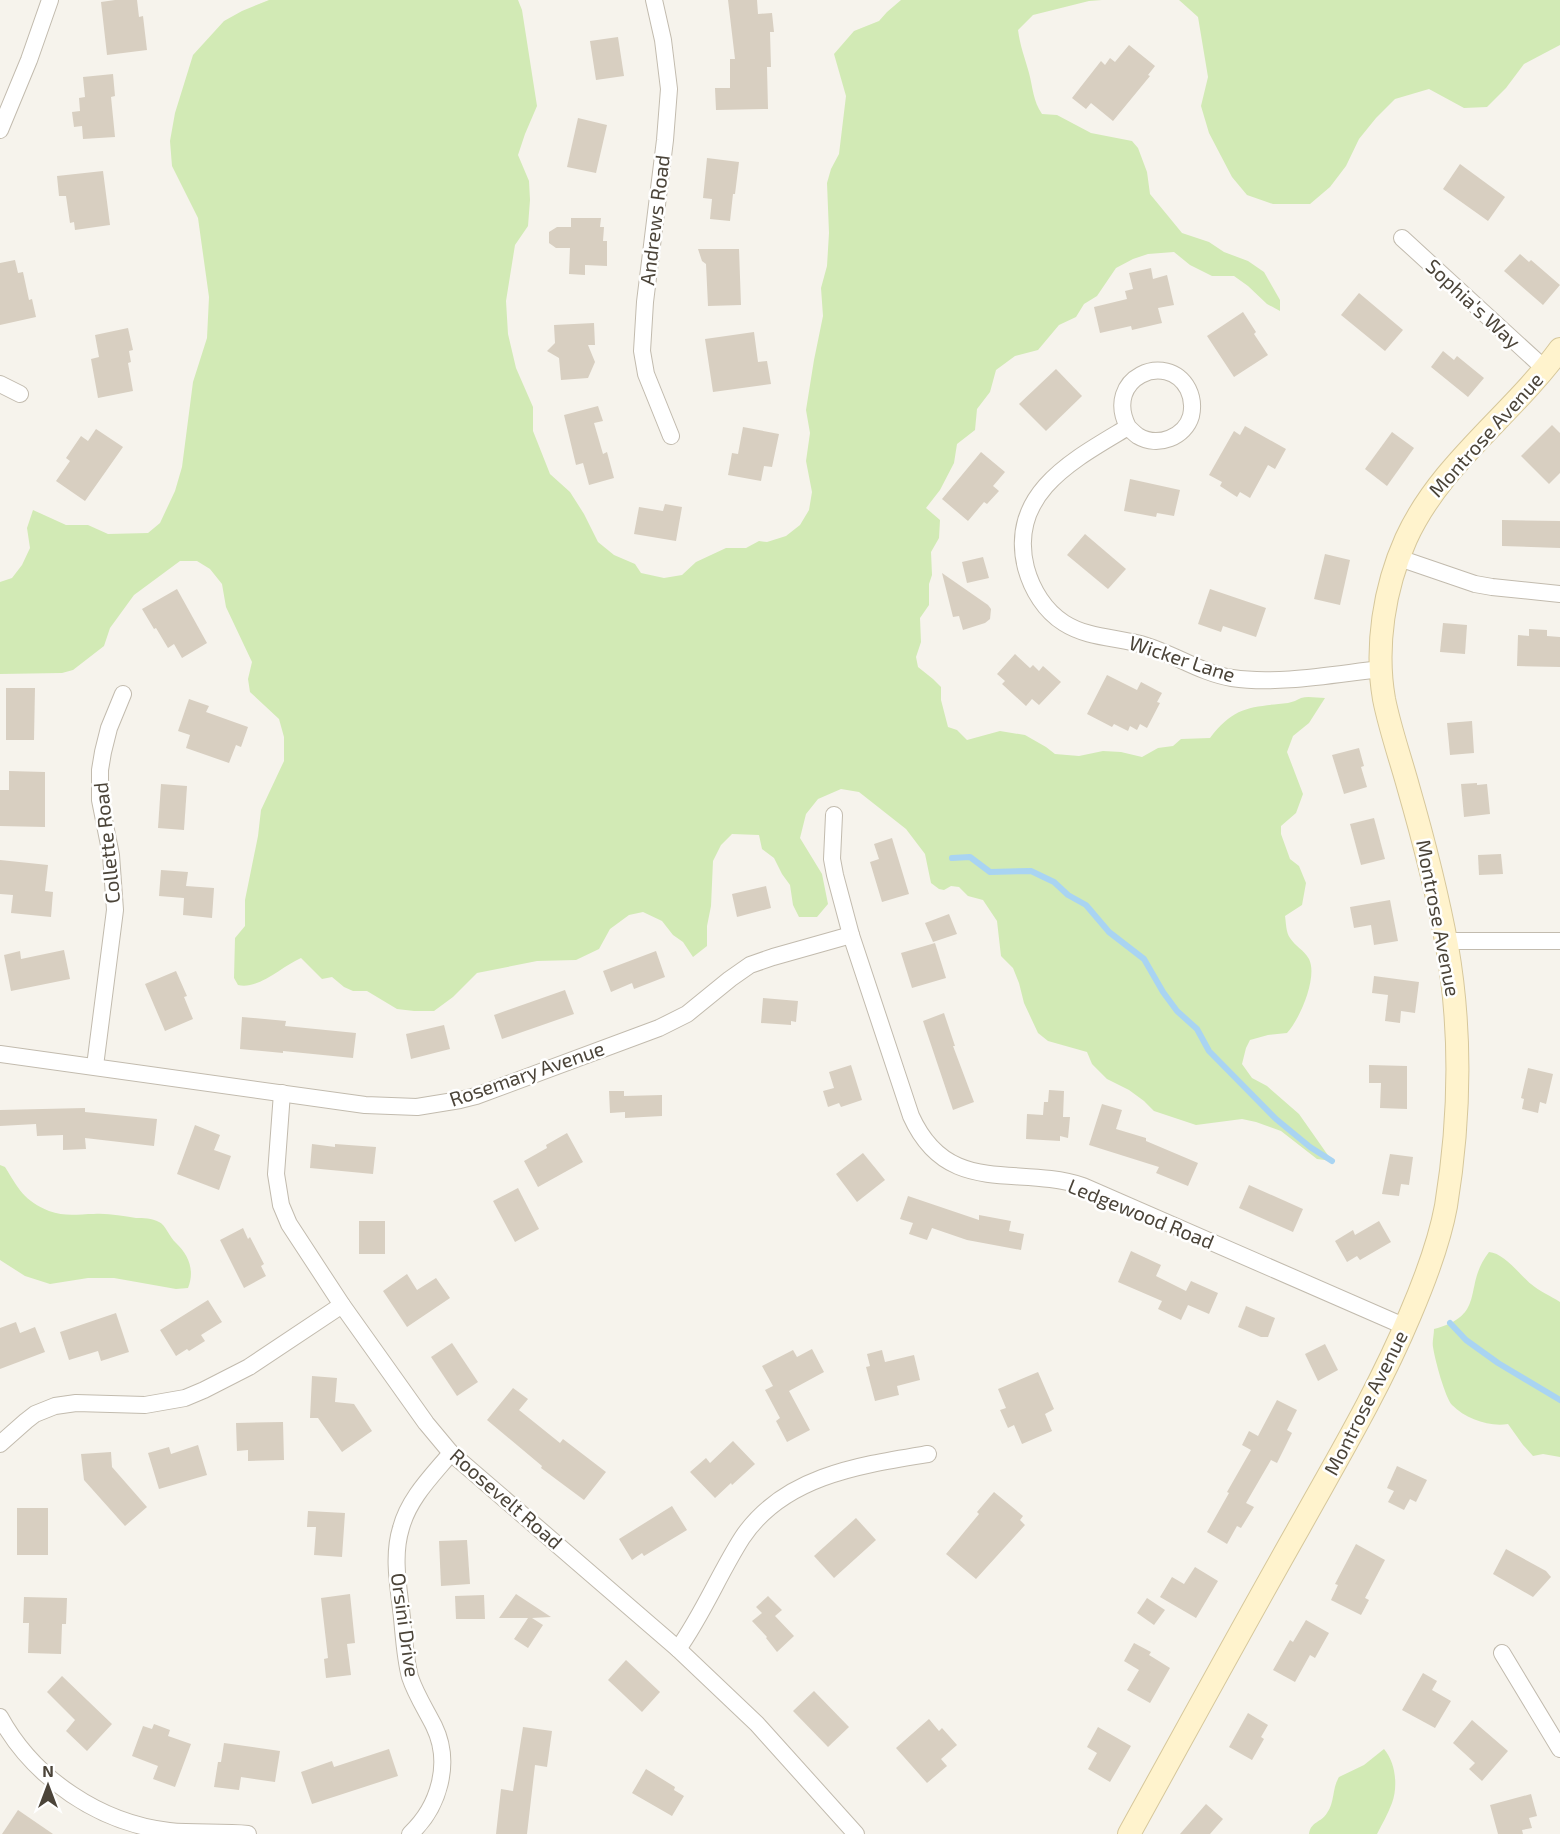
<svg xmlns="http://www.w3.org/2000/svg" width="1560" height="1834" font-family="'Exo 2',sans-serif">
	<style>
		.green { fill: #d2eab5 }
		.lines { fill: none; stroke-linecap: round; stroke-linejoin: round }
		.stream { stroke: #a9d4f2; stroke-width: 6 }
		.building { fill: #d8cfc1 }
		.street-casing { stroke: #c2bbae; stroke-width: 18 }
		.secondary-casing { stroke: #d6c79b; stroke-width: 24 }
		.street { stroke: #fff; stroke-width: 16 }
		.secondary { stroke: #fff3cd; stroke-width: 22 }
		.labels { text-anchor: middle; stroke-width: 5; stroke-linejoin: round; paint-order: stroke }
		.street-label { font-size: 20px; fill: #4b4439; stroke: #fff }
	</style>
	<rect width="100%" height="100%" fill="#f6f3ec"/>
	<g class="green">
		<path d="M269,0H518L522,10L537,106L525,134L518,155L529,181L530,200L528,226L515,245L506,301L508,334L516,368L533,407V431L550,474L570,492L584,514L598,542L614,555L635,564L641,573L664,578L682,575L696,562L726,548H746L759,541L767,542L786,536L800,525L809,510L812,492L806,461L810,433L806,410L814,360L823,316L821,288L827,266L829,233L827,183L831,169L839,154L846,96L834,54L854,31L879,21L887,12L901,0H1102L1089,1L1033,15L1018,30C1020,46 1025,58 1029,73C1033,88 1033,101 1042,114L1057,115L1091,133L1132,141L1138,148L1147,172L1150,194L1182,233L1209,242L1224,252L1248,261L1264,272L1280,300V311L1267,304L1248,286L1234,276H1212L1190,265L1174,252L1148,254L1133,259L1116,268L1097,296L1084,304L1076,317L1059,325L1038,350L1015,356L996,370L990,392L977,409L975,430L957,444L954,463L940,490L926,508L940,520L939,538L931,552L932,575L929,584V605L920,618L921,642L916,657L918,667L933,679L941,687V700L948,727L957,730L967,740L1000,731L1025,735L1046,747L1055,754L1079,756L1103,751L1121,752L1142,757L1158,748L1173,746L1181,739L1210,738C1234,706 1251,707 1288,703C1293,702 1297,700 1301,698C1308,696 1317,698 1325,698L1309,723L1293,736L1287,752L1303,794L1296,813L1281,826V834L1290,859L1299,866L1306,883L1302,905L1285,916C1286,922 1286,933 1290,938C1296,947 1303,949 1309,959C1318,977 1300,1019 1287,1033L1268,1035L1250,1040L1246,1048L1242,1064L1252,1078L1267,1086L1299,1114L1332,1161L1317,1159L1281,1131L1256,1122L1242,1119L1196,1125L1154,1111L1144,1101L1129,1090L1107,1079L1092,1064L1087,1052L1048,1041L1038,1033L1024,1003L1019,983L1013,968L1001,956L997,921L983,900L968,896L959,887L951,886L944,890L939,889L931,883L925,854L906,829L859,792L841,789L818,799L806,814L800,838L822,874L828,904L817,917H799L793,905L790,885L782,874L774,858L762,849L759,835L732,834L721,845L713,861L711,906L707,926V946L693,957L683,942L673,935L662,921L643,912L629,915L610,929L599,949L576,960L537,961L477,973L453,997L434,1011H414L397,1009L367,991H353L344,987L332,977L322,979L301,958C282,966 259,990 238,985L234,978L235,938L245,926V900L258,836L261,810L284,761V737L279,719L250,692L248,679L252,662L226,607L222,584L210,569L197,561H180L134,595L110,628L104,646L73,670L62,673L0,674V582L12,578L22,565L30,548L27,528L33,510L66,525H88L108,534L148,533L160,523L175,491L182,467L193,382L207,338L209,297L198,218L172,166L170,141L175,113L193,55L224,21L242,11Z"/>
		<path d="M1179,0H1560V45L1524,64L1506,88L1487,107L1464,108L1429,89L1395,99L1376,118L1359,139L1346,166L1330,187L1310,204H1273L1247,195L1232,177L1209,133L1201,106L1208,77L1198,17Z"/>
		<path d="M0,1165L5,1167C18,1188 24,1201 49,1211C65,1217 78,1214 94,1214C108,1213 122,1216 136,1218C143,1218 152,1218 159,1222C166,1225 169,1237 176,1243C189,1255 195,1271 188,1288L176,1289L114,1278H88L50,1284L25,1276L0,1260Z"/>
		<path d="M1489,1252C1504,1253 1520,1275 1531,1284C1539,1291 1551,1296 1560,1302V1457L1543,1454L1533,1456L1523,1445L1508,1424C1489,1427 1466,1419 1452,1405C1445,1397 1435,1360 1433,1347C1432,1342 1434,1335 1434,1329C1488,1315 1462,1286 1489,1252Z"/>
		<path d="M1384,1749C1396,1763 1398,1787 1392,1803C1388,1814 1382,1824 1377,1834H1309C1311,1821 1321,1823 1327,1813C1335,1802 1332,1788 1339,1777L1364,1765Z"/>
	</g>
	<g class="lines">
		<g class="stream">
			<path d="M952,858L970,857L990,872L1031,871L1054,882L1068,895L1086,905L1109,932L1144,959L1163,992L1177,1011L1197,1029L1209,1051L1276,1119L1310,1147L1332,1161"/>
			<path d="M1450,1323L1466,1340L1498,1363L1560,1400"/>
		</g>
	</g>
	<g class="building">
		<path d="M115,0H137L139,17L143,16L147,50L107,55L101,2Z"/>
		<path d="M728,0H757L758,14L772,13L774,32H770L771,67H767L768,109L716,110L715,88H730V59H735Z"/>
		<path d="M618,37L624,76L596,80L590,41Z"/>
		<path d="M1129,45L1155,66L1148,75L1150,76L1113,121L1091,103L1086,109L1072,98L1101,61L1105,65L1110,58L1115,62Z"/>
		<path d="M113,74L115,96L111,97L115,137L83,139L82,126L74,127L72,112L80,111L79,98L85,97L83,77Z"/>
		<path d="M578,118L607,125L596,173L567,167Z"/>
		<path d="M707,158L739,162L735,194H733L730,221L710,219L712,199L703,198Z"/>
		<path d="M1460,164L1505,197L1488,221L1443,189Z"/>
		<path d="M103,171L110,225L75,230L74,222L70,223L66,196H59L57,176Z"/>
		<path d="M571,218H601L600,227H604L603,241H607V266L585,265V275L569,274L570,248H556L549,243V232L557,227H571Z"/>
		<path d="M698,249H739L741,305L708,306L706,264L702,261Z"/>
		<path d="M1520,254L1529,262L1531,260L1560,285L1543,305L1504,271Z"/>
		<path d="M15,260L18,273L23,272L29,300L32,299L36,317L0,325V263Z"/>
		<path d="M1151,268L1153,279L1167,275L1174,305L1158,308L1162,323L1132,330L1131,326L1100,333L1094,307L1127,299L1125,291L1133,289L1129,273Z"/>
		<path d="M1359,293L1403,330L1385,351L1341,315Z"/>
		<path d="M1243,312L1256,332L1254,334L1268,355L1234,377L1207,336Z"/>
		<path d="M594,323L595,345H588L595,362L588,378L561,380L559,358L547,351L555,343L554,325Z"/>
		<path d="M128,328L133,350L129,351L131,362L128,363L133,391L98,398L91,359L99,357L95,335Z"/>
		<path d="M754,332L758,362L767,361L771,384L713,392L705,339Z"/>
		<path d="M1443,351L1454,360L1457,356L1484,378L1468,397L1431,367Z"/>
		<path d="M1056,369L1082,396L1046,431L1019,404Z"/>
		<path d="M598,406L603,421L594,423L603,454L607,452L614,478L589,485L583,463L576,465L564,415Z"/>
		<path d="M1552,425L1560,433V473L1549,484L1521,456Z"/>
		<path d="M1245,426L1286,449L1275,469L1268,465L1250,498L1240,492L1237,497L1220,486L1222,482L1209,475L1234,431L1240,435Z"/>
		<path d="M743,427L779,434L772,467L764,466L761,481L728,475L732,453L738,454Z"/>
		<path d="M96,429L123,447L85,501L56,481L70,461L66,458L81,436L88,441Z"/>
		<path d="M1392,432L1414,448L1387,486L1365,469Z"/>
		<path d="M981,452L1005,472L993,486L999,491L987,504L984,502L968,521L942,499Z"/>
		<path d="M1130,479L1180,490L1174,516L1157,513L1156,517L1124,511Z"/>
		<path d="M665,504L682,507L676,541L634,534L639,507L663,511Z"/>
		<path d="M1502,520L1560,521V548L1502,546Z"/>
		<path d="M1085,534L1126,569L1108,589L1067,555Z"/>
		<path d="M1325,554L1350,560L1340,605L1314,599Z"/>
		<path d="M983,557L989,578L967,583L962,562Z"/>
		<path d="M942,573L988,605L991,609L990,619L985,623L963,630L959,616L953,617Z"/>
		<path d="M177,589L207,643L182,658L174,644L168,648L156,628L154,629L142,609Z"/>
		<path d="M1210,589L1266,608L1256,637L1223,626L1221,632L1198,624Z"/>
		<path d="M1443,623L1467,625L1465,654L1440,652Z"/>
		<path d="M1529,629L1547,630V636L1560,637V667L1517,666L1518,635L1529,636Z"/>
		<path d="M1015,654L1030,668L1033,665L1039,671L1043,666L1061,682L1039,705L1032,699L1026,706L1002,684L1005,681L997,674Z"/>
		<path d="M1107,675L1137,690L1141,682L1162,693L1157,702L1160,703L1147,728L1140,724L1137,730L1130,726L1128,731L1114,724L1112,727L1087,714Z"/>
		<path d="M6,688H35L34,740H6Z"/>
		<path d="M189,699L209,706L206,712L248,727L241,747L236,745L229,763L186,748L190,735L178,731Z"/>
		<path d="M1472,721L1474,753L1450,755L1447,723Z"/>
		<path d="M1359,748L1364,766L1361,767L1367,787L1344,794L1332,755Z"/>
		<path d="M9,771L45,772V827L0,826V790H9Z"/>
		<path d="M1477,783V785L1487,784L1490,814L1464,817L1461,784Z"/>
		<path d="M161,784L187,786L184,830L158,828Z"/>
		<path d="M1374,818L1385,859L1361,865L1350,824Z"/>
		<path d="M892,838L909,894L882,902L870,862L879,859L874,844Z"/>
		<path d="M1501,854L1503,874L1479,875L1478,855Z"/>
		<path d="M0,860L48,865L45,891L53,892L51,917L11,913L13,895L0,894Z"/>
		<path d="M161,870L188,872L186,886L214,888L212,918L183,915L184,898L159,896Z"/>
		<path d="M766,886L771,908L737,917L732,894Z"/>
		<path d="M1390,900L1398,941L1374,945L1371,925L1354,928L1350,907Z"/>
		<path d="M949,914L957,934L933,942L925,923Z"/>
		<path d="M935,943L946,978L912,988L901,953Z"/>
		<path d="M64,950L70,979L11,991L4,955L20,951L21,959Z"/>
		<path d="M656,951L665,977L634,989L632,983L611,992L603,971Z"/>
		<path d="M176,971L187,996L184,997L193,1019L165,1031L145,984Z"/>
		<path d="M1374,976L1419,982L1415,1013L1401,1011L1400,1023L1385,1021L1388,995L1372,993Z"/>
		<path d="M565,990L574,1014L502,1039L494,1015Z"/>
		<path d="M763,998L798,1001L796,1022L791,1021V1025L761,1023Z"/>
		<path d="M944,1013L955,1046H953L974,1102L953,1110L923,1021Z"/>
		<path d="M242,1017L286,1021L285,1026L356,1033L353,1058L283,1051V1053L240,1049Z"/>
		<path d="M444,1025L450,1049L411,1059L406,1034Z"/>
		<path d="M851,1065L862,1100L841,1107L839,1103L828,1107L823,1091L834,1088L829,1072Z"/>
		<path d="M1369,1065L1407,1066V1109L1380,1108L1381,1083H1369Z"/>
		<path d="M1528,1068L1553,1074L1546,1104L1540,1102L1538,1113L1522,1109L1524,1099L1521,1098Z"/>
		<path d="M1049,1090L1064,1091L1063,1117H1070L1068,1138L1060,1136V1141L1026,1139L1027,1114L1043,1115L1044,1102H1048Z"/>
		<path d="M609,1091H624V1096L662,1095V1116L625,1118V1112L610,1113Z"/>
		<path d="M1102,1104L1122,1110L1116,1129L1146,1138V1141L1198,1163L1188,1186L1156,1173L1159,1167L1089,1145Z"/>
		<path d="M85,1108V1112L157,1119L154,1146L85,1138L86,1149L63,1150V1135L37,1136L36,1124L0,1126V1110Z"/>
		<path d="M195,1125L220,1135L214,1150L231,1156L219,1190L177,1174Z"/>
		<path d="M567,1133L583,1162L538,1187L524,1161L547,1148L546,1145Z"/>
		<path d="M312,1144L335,1147V1144L376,1147L373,1174L310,1168Z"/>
		<path d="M863,1153L885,1180L857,1202L836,1174Z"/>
		<path d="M1390,1154L1413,1157L1409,1185L1401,1184L1399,1196L1382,1194Z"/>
		<path d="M1249,1185L1303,1209L1293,1232L1239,1208Z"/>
		<path d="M518,1188L539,1229L515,1242L493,1201Z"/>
		<path d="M908,1196L979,1220V1215L1011,1221L1009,1231L1024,1234L1021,1250L967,1240L932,1228L927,1240L909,1234L913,1223L900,1219Z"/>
		<rect x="359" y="1221" width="26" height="33"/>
		<path d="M1379,1221L1391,1242L1360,1260L1357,1256L1347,1262L1335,1241L1353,1230L1355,1235Z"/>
		<path d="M243,1228L248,1239L250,1237L264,1264L261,1266L266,1276L244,1288L220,1240Z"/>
		<path d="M1131,1251L1161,1265L1156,1276L1186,1291L1191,1281L1218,1293L1209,1314L1188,1305L1181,1320L1158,1309L1162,1301L1118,1282Z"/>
		<path d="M407,1274L417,1290L436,1278L450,1298L407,1327L383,1291Z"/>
		<path d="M208,1300L222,1322L201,1335L205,1341L189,1351L187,1349L176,1356L160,1330Z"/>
		<path d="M1246,1306L1275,1318L1268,1337H1261L1238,1327Z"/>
		<path d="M116,1313L129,1352L101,1361L98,1351L69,1360L60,1332Z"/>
		<path d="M16,1322L20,1333L35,1327L45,1352L0,1369V1328Z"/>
		<path d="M452,1343L478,1382L457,1396L431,1357Z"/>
		<path d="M1325,1344L1338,1370L1318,1381L1305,1354Z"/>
		<path d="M812,1349L824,1372L789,1391L810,1430L787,1442L776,1421L780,1418L765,1390L773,1386L762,1366L793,1350L797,1357Z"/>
		<path d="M882,1350L885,1362L914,1355L920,1380L897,1386L899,1395L875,1401L866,1367L870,1366L867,1354Z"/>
		<path d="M1038,1372L1054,1409L1045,1414L1052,1431L1022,1444L1014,1425L1008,1428L1000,1410L1006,1408L998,1389Z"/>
		<path d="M312,1376L337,1378L335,1402L354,1404L372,1431L342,1452L318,1418H310Z"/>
		<path d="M513,1388L528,1399L519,1410L560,1443L563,1439L606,1472L584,1500L541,1468L542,1466L487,1420Z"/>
		<path d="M1277,1400L1297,1410L1287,1430L1292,1433L1277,1463L1271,1460L1246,1503L1254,1507L1241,1528L1237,1526L1227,1544L1207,1532L1229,1493L1227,1492L1251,1450L1242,1445L1249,1431L1258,1436Z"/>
		<path d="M283,1422L284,1460L248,1461V1450L237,1451L236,1423Z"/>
		<path d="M733,1441L755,1464L732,1485L731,1483L715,1498L690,1472L706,1458L710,1463Z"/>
		<path d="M198,1445L207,1475L159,1489L148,1453L169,1447L171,1454Z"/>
		<path d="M111,1452L112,1467L147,1507L125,1526L84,1480L81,1454Z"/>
		<path d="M1397,1466L1427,1480L1416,1502L1410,1499L1404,1510L1388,1502L1394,1491L1387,1488Z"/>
		<path d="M994,1492L1023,1516L1020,1520L1025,1525L976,1579L946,1554L979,1514L977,1512Z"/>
		<path d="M672,1506L687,1530L644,1556L642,1553L632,1560L619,1539Z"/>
		<rect x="17" y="1508" width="31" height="47"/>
		<path d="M308,1511L345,1513L342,1557L314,1555L316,1527H307Z"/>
		<path d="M856,1518L876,1540L834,1578L814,1556Z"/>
		<path d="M467,1540L470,1584L441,1586L439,1541Z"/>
		<path d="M1356,1544L1385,1560L1365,1598L1369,1600L1361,1615L1331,1600L1338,1585L1335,1584Z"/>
		<path d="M1506,1549L1546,1571L1551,1577L1533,1597L1493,1574Z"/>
		<path d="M1195,1567L1218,1581L1196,1618L1160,1597L1172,1577L1184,1584Z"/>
		<path d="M350,1594L355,1643L347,1644L351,1675L326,1678L324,1659L328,1658L321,1598Z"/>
		<path d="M516,1594L551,1617L532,1618L543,1625L528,1648L514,1639L528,1618H499Z"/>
		<path d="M484,1595L485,1619H456L455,1596Z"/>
		<path d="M768,1596L782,1610L775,1616L794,1636L777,1652L766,1638L767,1637L752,1621L762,1613L756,1607Z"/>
		<path d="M24,1597L67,1598L66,1624H62L61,1654L28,1653L29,1623H23Z"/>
		<path d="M1147,1598L1165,1610L1154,1625L1137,1613Z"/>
		<path d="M1306,1620L1329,1633L1315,1658L1310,1655L1295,1682L1273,1670L1290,1640L1293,1642Z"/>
		<path d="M1134,1643L1151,1652L1149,1655L1170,1668L1150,1703L1127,1690L1139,1670L1124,1661Z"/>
		<path d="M626,1660L660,1692L642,1712L608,1680Z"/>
		<path d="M1423,1673L1437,1681L1432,1690L1451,1701L1435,1728L1402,1710Z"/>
		<path d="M62,1676L112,1724L87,1751L66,1731L75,1720L47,1692Z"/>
		<path d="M814,1691L849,1727L828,1747L793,1711Z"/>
		<path d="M1248,1713L1268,1725L1261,1737L1264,1739L1252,1760L1229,1747Z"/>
		<path d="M929,1719L939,1731L942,1728L957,1745L941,1759L947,1766L927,1783L896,1748Z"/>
		<path d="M1472,1720L1508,1751L1482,1781L1469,1769L1475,1763L1453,1743Z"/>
		<path d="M154,1724L170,1730L168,1736L191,1744L175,1787L153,1779L158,1766L132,1756L143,1726L152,1729Z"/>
		<path d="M523,1727L552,1731L547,1767L535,1765L527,1834H496L501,1789L513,1791Z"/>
		<path d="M1098,1727L1131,1746L1110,1782L1088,1769L1097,1753L1087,1747Z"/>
		<path d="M224,1743L280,1751L275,1782L241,1777L239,1790L214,1787L218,1762H221Z"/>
		<path d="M389,1749L398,1776L312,1804L301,1772L332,1761L334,1767Z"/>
		<path d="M646,1769L675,1787L674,1790L684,1796L672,1816L632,1793Z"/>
		<path d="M1531,1794L1537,1816L1529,1818L1532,1828L1522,1830L1523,1834H1498L1490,1805Z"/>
		<path d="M1206,1804L1223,1819L1210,1834H1180Z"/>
		<path d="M18,1810L53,1834H2Z"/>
	</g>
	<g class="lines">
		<g class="street-casing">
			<g id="street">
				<path d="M654,0L663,40L669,89L665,140L645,302L642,351L646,374L671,436"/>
				<path d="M0,130L29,60L50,0"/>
				<path d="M1402,238L1545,369"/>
				<path d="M0,384L20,394"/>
				<path d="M1128,427C1103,378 1167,350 1188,389C1192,397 1193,407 1191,416C1185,437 1158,448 1138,436C1135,434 1131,430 1128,427C1075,459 1007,493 1026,568C1032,590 1045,611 1064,623C1089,639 1120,637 1147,646C1176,655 1201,673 1232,678C1278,685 1335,674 1381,669"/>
				<path d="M1399,558L1475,584L1492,587L1560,594"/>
				<path d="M834,815L832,859L835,875L851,935L911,1116C948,1198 1016,1164 1083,1186L1406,1327"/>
				<path d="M1446,941H1560"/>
				<path d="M0,1054L365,1105L417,1107L460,1100L476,1096L659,1028L687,1014L730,979L750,965L773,957L851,935"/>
				<path d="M95,1066L115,910L111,855L100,800V770L103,752L109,728L123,694"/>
				<path d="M282,1093L276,1174L281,1205L289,1224L342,1305L426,1423L451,1453L678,1649L757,1724L856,1834"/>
				<path d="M0,1444L26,1421L35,1414L55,1406L76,1403L145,1405L185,1398L204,1390L249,1367L342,1305"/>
				<path d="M678,1649C703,1614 719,1574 742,1538C783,1476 860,1465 928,1454"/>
				<path d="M1502,1653L1560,1749"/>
				<path d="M0,1717C34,1779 100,1823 169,1831C195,1834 222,1831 248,1834"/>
				<path d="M410,1834C439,1807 452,1763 434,1726C426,1710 416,1695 410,1677C405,1658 404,1638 402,1618C399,1589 392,1557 401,1528C409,1498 432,1476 451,1453"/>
			</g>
		</g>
		<g class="secondary-casing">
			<path id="secondary" d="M1129,1834C1186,1731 1242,1628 1300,1526C1339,1456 1379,1389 1410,1315C1425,1280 1439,1244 1446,1206C1460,1120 1462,1032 1447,946C1437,892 1423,838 1408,786C1400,757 1390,729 1384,699C1375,647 1384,588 1406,539C1440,464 1512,415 1560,349"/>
		</g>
		<use href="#street" class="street"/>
		<use href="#secondary" class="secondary"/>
	</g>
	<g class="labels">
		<g class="street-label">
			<text transform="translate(655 220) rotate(-83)" y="7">Andrews Road</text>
			<text transform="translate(1473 304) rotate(43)" y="7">Sophia's Way</text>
			<text transform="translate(1486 435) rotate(-48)" y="7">Montrose Avenue</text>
			<text transform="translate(1182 659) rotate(18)" y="7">Wicker Lane</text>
			<text transform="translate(107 843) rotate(-96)" y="7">Collette Road</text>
			<text transform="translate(1438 918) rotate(79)" y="7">Montrose Avenue</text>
			<text transform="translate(527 1074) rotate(-19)" y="7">Rosemary Avenue</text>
			<text transform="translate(1141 1214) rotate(22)" y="7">Ledgewood Road</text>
			<text transform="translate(1366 1403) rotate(-63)" y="7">Montrose Avenue</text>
			<text transform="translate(506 1499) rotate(41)" y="7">Roosevelt Road</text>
			<text transform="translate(405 1625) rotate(82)" y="7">Orsini Drive</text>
		</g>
	</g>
	<g transform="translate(48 1786)" stroke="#ffffff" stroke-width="4.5" paint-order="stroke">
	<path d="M0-4.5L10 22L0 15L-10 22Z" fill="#4b4439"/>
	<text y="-9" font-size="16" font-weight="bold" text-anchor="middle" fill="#4b4439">N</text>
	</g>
</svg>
